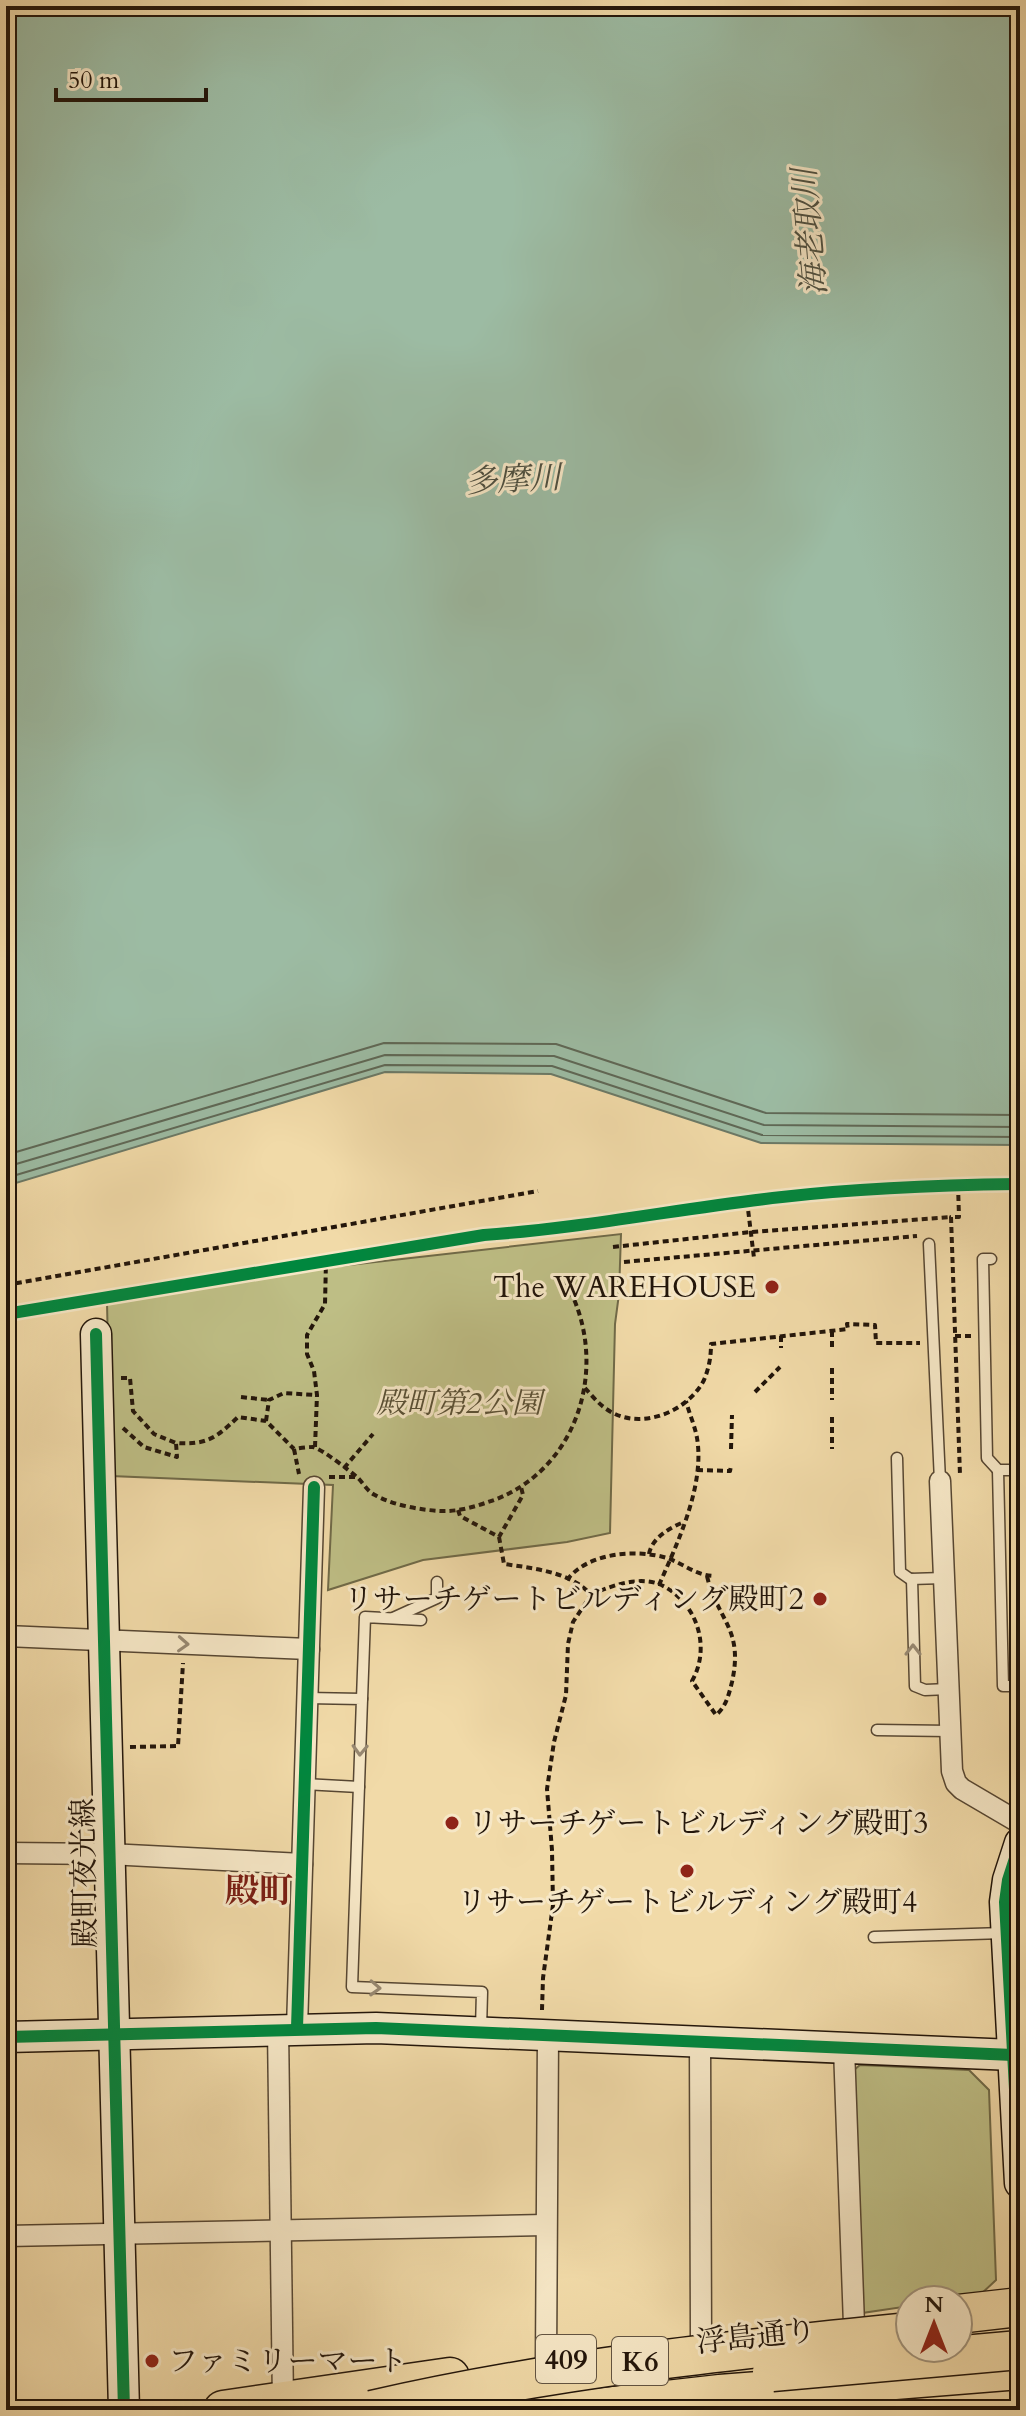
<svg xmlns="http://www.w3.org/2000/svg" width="1026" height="2416" font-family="Cardo,'Noto Serif JP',serif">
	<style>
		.green { fill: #bebe85; stroke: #706a48; stroke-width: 2 }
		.water { fill: #9cbba3; stroke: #6b7966; stroke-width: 2 }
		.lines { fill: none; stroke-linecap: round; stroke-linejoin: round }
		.shore { stroke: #5f6856; stroke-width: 2 }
		.lane-casing { stroke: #564632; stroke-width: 13 }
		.street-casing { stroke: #564632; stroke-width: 23 }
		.secondary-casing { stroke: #22150a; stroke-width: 33 }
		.highway-casing { stroke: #22150a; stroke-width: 41 }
		.path { stroke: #22150a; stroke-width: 4; stroke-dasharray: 6 4; stroke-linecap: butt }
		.lane { stroke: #f6e7c6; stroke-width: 10 }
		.street { stroke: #f6e7c6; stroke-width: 20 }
		.secondary { stroke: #f6e7c6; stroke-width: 30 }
		.highway { stroke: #f1daa8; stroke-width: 38 }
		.rail-casing { stroke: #22150a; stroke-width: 9 }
		.rail { stroke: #f6e7c6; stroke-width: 6; stroke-dasharray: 18; stroke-linecap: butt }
		.highway-bridge-casing { stroke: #22150a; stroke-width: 41; stroke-linecap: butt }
		.highway-bridge { stroke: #f1daa8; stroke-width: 38 }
		.cycleway-casing { stroke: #f6e7c6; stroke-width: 17 }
		.cycleway { stroke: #00873e; stroke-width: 12 }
		.oneway { stroke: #978871 }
		.poi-dot { fill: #8f2418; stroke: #f6e7c6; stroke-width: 3 }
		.labels { text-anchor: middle; stroke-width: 6; stroke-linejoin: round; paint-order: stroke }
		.shield { fill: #f6e7c6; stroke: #625442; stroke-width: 2 }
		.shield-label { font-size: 28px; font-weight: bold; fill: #22150a }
		.poi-label { font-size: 30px; fill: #22150a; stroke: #f6e7c6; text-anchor: end }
		.park-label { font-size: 30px; font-style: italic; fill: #595035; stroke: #f6e7c6 }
		.street-label { font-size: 30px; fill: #22150a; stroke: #f6e7c6 }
		.water-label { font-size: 32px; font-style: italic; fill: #4d4f40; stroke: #f6e7c6 }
		.quarter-label { font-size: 34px; font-weight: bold; fill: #7a1f14; stroke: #f6e7c6 }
	</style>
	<rect width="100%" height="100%" fill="#f1daa8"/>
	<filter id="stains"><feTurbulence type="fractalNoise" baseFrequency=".0025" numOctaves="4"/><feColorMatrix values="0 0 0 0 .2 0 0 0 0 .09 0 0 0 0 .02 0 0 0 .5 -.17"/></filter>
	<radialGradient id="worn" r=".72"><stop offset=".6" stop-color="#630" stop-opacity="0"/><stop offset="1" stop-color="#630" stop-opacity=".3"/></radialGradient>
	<g class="green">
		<path d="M621,1234L619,1294L615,1324L610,1533L567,1542L423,1560L328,1590L333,1485L111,1476L107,1303L296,1271Z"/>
		<path d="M860,2065L969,2070L989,2090L996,2280L980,2295L947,2300H910V2306L862,2313L854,2070Z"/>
	</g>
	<path class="water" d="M6,6H1020V1145L761,1143L551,1074L385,1072L6,1186Z"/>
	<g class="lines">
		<g class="shore">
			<path d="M6,1155L384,1043L556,1044L766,1113L1020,1115"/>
			<path d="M6,1167L385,1055L554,1056L764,1125L1020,1127"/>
			<path d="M6,1178L385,1065L552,1066L762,1135L1020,1137"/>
		</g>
		<g class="lane-casing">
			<g id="lane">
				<path d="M929,1244L940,1481"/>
				<path d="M991,1259H983L987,1458L998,1470H1020"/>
				<path d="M897,1458L900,1572L910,1579L944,1578"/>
				<path d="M998,1470L1003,1686H1020"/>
				<path d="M912,1579L915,1686L925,1690L949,1689"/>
				<path d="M393,1618L437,1598V1582"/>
				<path d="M307,1698L362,1699L352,1987L482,1992L481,2029"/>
				<path d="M362,1699L365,1617L421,1620"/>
				<path d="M877,1730L950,1731"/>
				<path d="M304,1784L359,1787"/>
				<path d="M874,1937L1004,1933"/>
				<path d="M6,2139H9"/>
			</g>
		</g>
		<g class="street-casing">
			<g id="street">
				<path d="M940,1481L952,1771L956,1783L962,1789L1020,1823"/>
				<path d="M6,1636L309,1649"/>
				<path d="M6,1853L109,1854L302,1864"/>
				<path d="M278,2028L283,2403"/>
				<path d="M297,2028L314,1487"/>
				<path d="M700,2042L701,2341"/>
				<path d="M844,2048L854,2325"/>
				<path d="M6,2236L545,2225"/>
				<path d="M546,2362L548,2035"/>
			</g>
		</g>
		<g class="secondary-casing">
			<g id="secondary">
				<path d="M96,1334L124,2410"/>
				<path d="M1020,1843L1008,1880L1005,1902L1020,2183"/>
				<path d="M6,2037L376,2028L1013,2055"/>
			</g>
		</g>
		<g class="highway-casing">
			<g id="highway">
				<path d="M958,2314L1020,2307"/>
				<path d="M223,2410L450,2377"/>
				<path d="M498,2410L555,2400"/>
				<path d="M579,2410L720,2394L1020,2370"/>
			</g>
		</g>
		<g class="path">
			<path d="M958,1185L959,1217H951L960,1475"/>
			<path d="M747,1201L754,1258"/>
			<path d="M613,1247L751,1232L951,1217"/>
			<path d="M624,1262L917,1236"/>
			<path d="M6,1285L538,1191"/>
			<path d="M832,1331V1348"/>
			<path d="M781,1336V1348"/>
			<path d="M955,1336H973"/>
			<path d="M832,1368V1400"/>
			<path d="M121,1378H130L133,1411L154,1434L176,1443"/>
			<path d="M585,1388C593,1397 601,1407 613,1413C644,1429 688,1411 704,1380C709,1368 711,1357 711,1344L848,1329L847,1324L875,1325L876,1343H920"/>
			<path d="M755,1392L780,1367"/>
			<path d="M241,1397L269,1400"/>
			<path d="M832,1417V1449"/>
			<path d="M266,1421L269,1400L284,1393L316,1395"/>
			<path d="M123,1428L144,1447L177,1457L176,1443C207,1445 216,1438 238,1417L266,1421L294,1449C300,1448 307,1447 313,1447C322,1449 350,1471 358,1478C363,1483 368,1492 375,1495C392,1505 421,1510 440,1511C459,1512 477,1506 494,1500C575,1470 607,1374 573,1297C569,1289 560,1281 554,1274"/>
			<path d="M315,1447L317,1395L314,1371L307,1354V1335L325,1304L326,1261"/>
			<path d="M294,1449L299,1474"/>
			<path d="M731,1449L732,1415"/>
			<path d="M344,1468L373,1434"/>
			<path d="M697,1470L730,1471L731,1466"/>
			<path d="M329,1477H356"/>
			<path d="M458,1510L460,1516L499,1537L523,1495L521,1487"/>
			<path d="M499,1537L504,1564C532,1568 572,1572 591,1595L573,1622L568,1644L566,1695L554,1742L547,1789L552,1850L553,1905L543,1978L542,2010"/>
			<path d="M649,1554C652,1538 669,1528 684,1522"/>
			<path d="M567,1580C588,1552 637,1549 667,1558C684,1564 697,1576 715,1576"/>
			<path d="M659,1585C678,1542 705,1485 697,1438C695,1426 689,1413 686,1401"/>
			<path d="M591,1595C610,1586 637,1576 659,1584C696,1600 712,1646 692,1681L716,1715C726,1707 729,1694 732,1682C744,1628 717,1620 707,1576"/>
			<path d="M130,1747L178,1746L183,1663"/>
		</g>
		<use href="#lane" class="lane"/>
		<use href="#street" class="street"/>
		<use href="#secondary" class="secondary"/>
		<use href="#highway" class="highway"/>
		<g class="rail-casing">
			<path id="rail" d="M975,2410L1020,2406"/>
		</g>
		<use href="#rail" class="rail"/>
		<g class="highway-bridge-casing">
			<g id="highway-bridge">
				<path d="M772,2372L1020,2350"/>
				<path d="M372,2410C550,2369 729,2350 910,2332"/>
			</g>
		</g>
		<use href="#highway-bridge" class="highway-bridge"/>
		<g class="cycleway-casing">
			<g id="cycleway">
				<path d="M6,1314L484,1235C584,1228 682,1208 782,1197C860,1188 941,1185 1020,1184"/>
				<path d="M96,1334L124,2410"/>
				<path d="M1020,1843L1008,1880L1005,1902L1020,2183"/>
				<path d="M297,2028L314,1487"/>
				<path d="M6,2037L376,2028L1013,2055"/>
			</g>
		</g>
		<use href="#cycleway" class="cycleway"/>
	</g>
	<defs><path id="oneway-chevron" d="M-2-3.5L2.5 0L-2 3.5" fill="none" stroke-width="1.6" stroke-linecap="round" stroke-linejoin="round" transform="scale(2)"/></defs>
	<g class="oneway">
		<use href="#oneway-chevron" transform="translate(183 1644) rotate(3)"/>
		<use href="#oneway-chevron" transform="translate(913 1650) rotate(-90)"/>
		<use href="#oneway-chevron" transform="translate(360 1750) rotate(92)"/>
		<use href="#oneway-chevron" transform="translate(375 1988) rotate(2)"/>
	</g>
	<g class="poi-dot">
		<circle cx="772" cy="1287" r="8"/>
		<circle cx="820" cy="1599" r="8"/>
		<circle cx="452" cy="1823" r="8"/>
		<circle cx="687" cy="1871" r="8"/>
		<circle cx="152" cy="2361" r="8"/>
	</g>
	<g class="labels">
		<g class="shield">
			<rect x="536" y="2335" width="60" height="48" rx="6"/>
			<rect x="612" y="2337" width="56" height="48" rx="6"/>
		</g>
		<g class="shield-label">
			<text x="566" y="2369">409</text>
			<text x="640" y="2371">K6</text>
		</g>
		<g class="poi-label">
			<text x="756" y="1297">The WAREHOUSE</text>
			<text x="804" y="1609">リサーチゲートビルディング殿町2</text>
			<text x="468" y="1833" text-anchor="start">リサーチゲートビルディング殿町3</text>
			<text x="687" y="1912" text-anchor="middle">リサーチゲートビルディング殿町4</text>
			<text x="168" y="2371" text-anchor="start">ファミリーマート</text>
		</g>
		<g class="park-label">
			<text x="459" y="1413">殿町第2公園</text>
		</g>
		<g class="street-label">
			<text transform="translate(84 1873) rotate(-91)" y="10">殿町夜光線</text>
			<text transform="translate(756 2336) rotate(-6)" y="10">浮島通り</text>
		</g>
		<g class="water-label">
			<text transform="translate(809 232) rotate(-95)" y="11">海老取川</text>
			<text transform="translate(513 479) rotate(-3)" y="11">多摩川</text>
		</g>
		<g class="quarter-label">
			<text x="259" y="1902">殿町</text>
		</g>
	</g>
	<rect width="1026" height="2416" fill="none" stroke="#f1daa8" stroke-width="32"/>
	<rect x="8" y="8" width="1010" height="2400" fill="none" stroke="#22150a" stroke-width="4"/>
	<rect x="16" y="16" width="994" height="2384" fill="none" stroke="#22150a" stroke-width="2"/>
	<g transform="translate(934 2324)"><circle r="38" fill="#f6e7c6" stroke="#a1937b" stroke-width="2"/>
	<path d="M0-6L14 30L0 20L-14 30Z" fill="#8f2418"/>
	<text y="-12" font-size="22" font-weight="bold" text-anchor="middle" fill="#22150a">N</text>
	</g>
	<path d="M56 88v12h150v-12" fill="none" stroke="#22150a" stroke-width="4"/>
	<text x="68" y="88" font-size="24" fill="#22150a" stroke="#f6e7c6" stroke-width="6" paint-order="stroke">50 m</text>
	<rect width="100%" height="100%" filter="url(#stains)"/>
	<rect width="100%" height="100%" fill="url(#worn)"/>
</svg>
